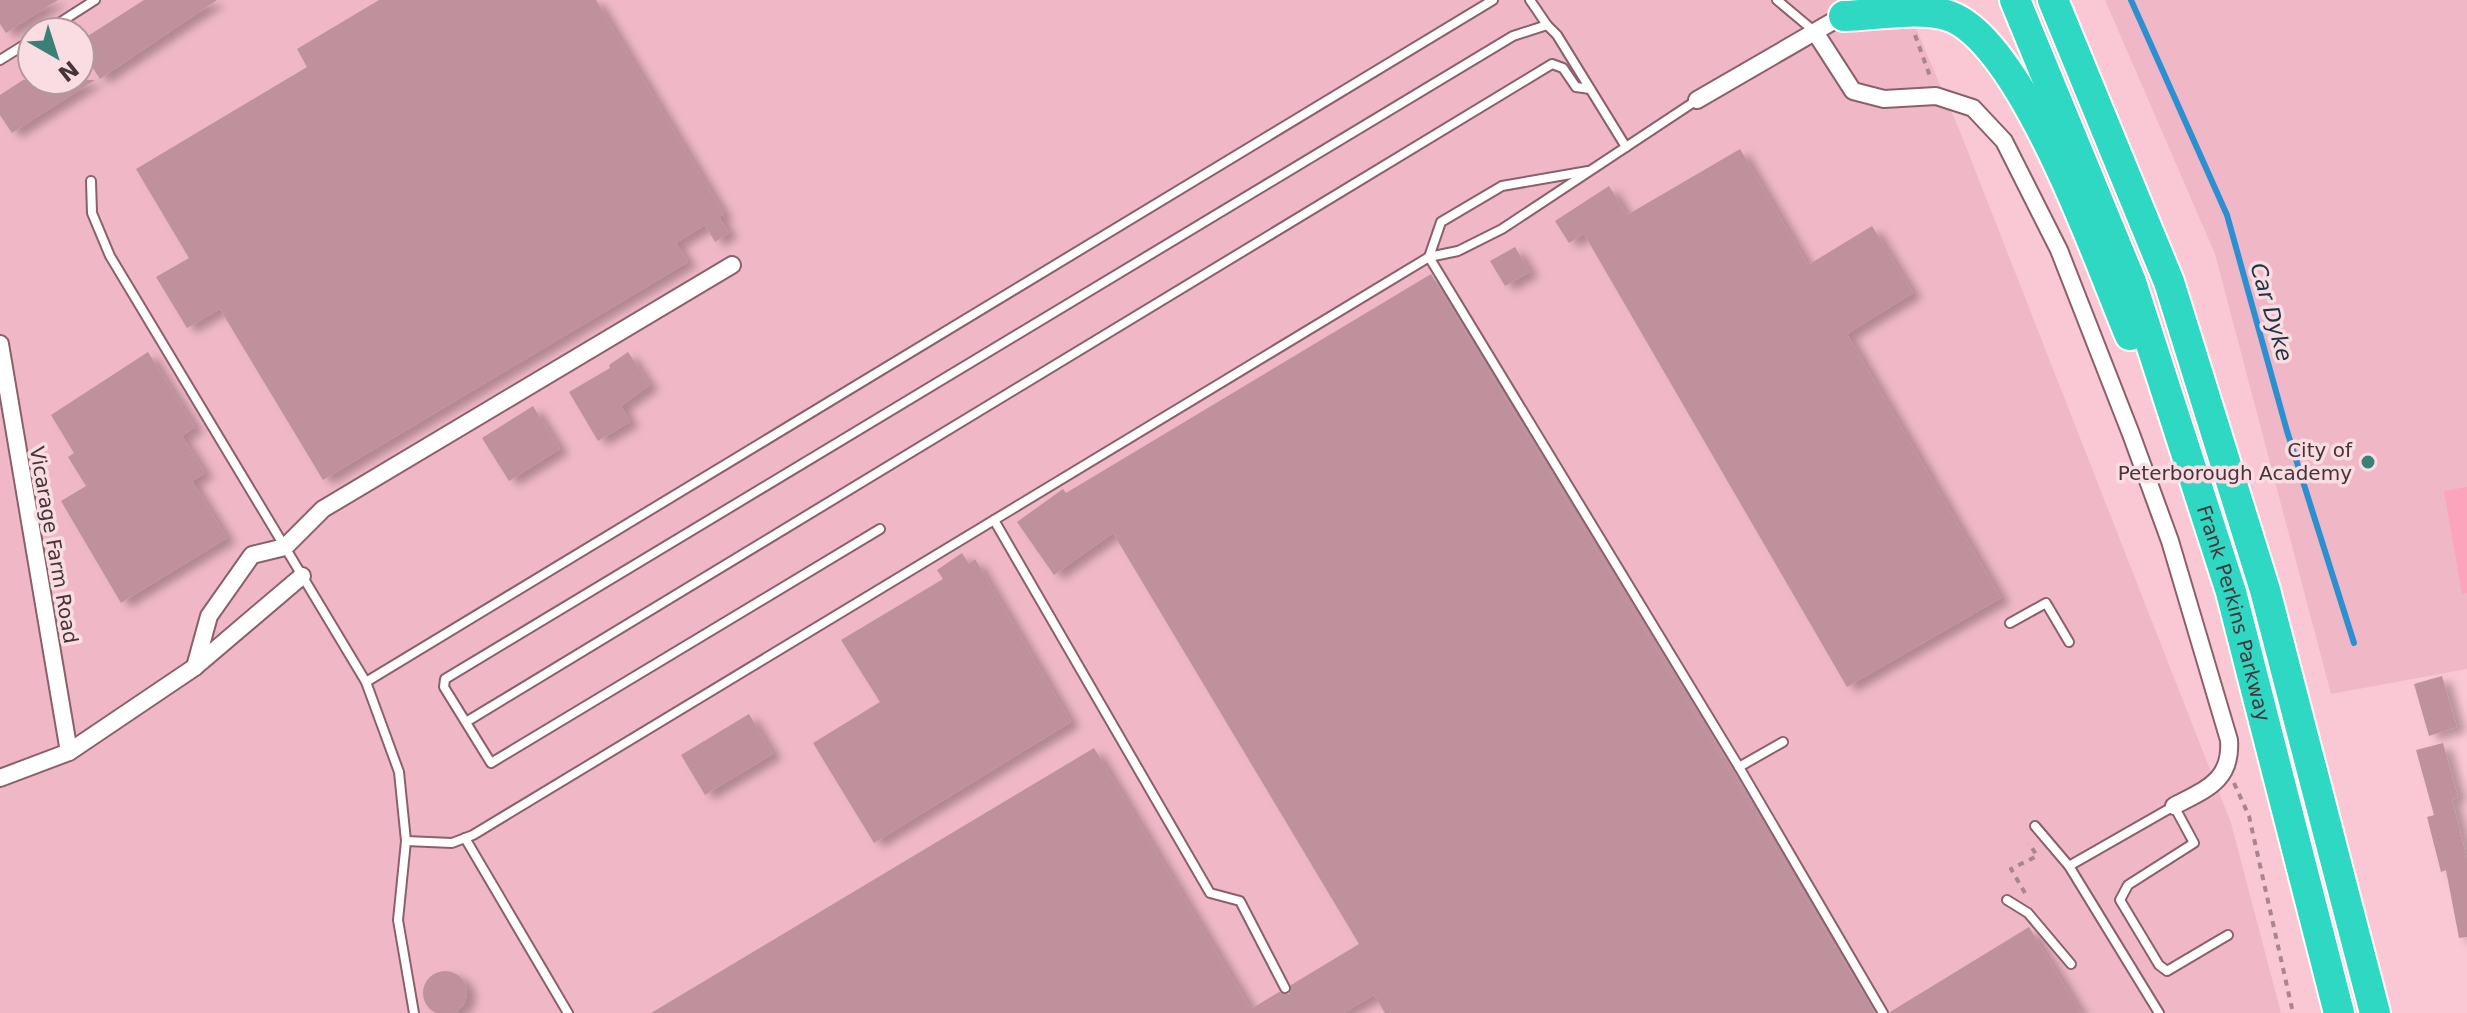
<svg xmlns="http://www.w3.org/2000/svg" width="2467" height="1013" font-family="'DejaVu Sans',sans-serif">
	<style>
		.built { fill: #f0b8c6; fill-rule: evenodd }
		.green { fill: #fba4bc }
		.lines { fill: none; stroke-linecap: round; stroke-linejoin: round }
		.stream { stroke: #2c90d0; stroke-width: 6 }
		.building { fill: #bf919c; filter: url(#shadow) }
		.lane-casing { stroke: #8b606b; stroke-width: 12 }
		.street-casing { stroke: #8b606b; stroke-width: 20 }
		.highway-casing { stroke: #fff; stroke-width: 34 }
		.path { stroke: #a9858e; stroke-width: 4; stroke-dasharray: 6 6; stroke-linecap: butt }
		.lane { stroke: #fff; stroke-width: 8 }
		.street { stroke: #fff; stroke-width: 16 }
		.highway { stroke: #2fd8c3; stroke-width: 30 }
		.poi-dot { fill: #3b8076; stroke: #fadce3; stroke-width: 3 }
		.labels { text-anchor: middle; stroke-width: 7; stroke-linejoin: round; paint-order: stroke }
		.poi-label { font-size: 20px; fill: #473439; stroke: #fadce3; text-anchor: end }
		.street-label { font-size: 20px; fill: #473439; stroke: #fadce3 }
		.water-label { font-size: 22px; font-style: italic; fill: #1e3242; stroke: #fadce3 }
	</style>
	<defs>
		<filter id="shadow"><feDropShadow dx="9" dy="5" stdDeviation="4" flood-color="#0004"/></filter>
	</defs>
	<rect width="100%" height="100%" fill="#fac8d4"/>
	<g class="built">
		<path d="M0,0H1904L1961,134L2231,823L2281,1013H0ZM32,32H80V80H32Z"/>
		<path d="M2105,0H2467V669L2331,694L2215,254Z"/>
	</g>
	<path class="green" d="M2467,487V593L2462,594L2444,491Z"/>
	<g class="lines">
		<path class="stream" d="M2131,0L2227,215L2287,431L2354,643"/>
	</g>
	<g class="building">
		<path d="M0,0H58L6,33L0,24Z"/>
		<path d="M144,0H217L100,79L80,48V41Z"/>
		<path d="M379,0H596L724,214L719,217L729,233L715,242L705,225L676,243L688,262L323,480L220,309L187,328L156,277L189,258L136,169L307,67L297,49Z"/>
		<path d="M23,80H95L12,133L0,115V95Z"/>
		<path d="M1740,149L1808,265L1872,226L1913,293L1847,334L2001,598L1847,687L1584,234L1569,243L1555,221L1609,186L1627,215Z"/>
		<path d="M1515,247L1530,272L1505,286L1490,261Z"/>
		<path d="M1431,274L1875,1013H1385L1374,995L1343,1013H651L1094,748L1251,1009L1279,992L1289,994L1291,985L1359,944L1113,533L1054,575L1017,522L1063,489L1066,493Z"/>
		<path d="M148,352L195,427L182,436L205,473L192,481L227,538L121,603L61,501L86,486L68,457L74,453L51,415Z"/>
		<path d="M628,352L650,385L621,406L630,422L598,441L569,392L610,368L609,365Z"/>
		<path d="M533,406L560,449L509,481L482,438Z"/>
		<path d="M962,553L969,564L975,559L1071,722L874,843L813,743L880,702L841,640L943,579L937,570Z"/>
		<path d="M2442,676L2457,727L2429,736L2414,684Z"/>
		<path d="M749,714L773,754L705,795L681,755Z"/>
		<path d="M2443,743L2458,797L2452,799L2467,859V937L2459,938L2446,870L2441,872L2427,817L2434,815L2416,750Z"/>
		<path d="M2029,927L2081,1013H1890V1012Z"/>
		<circle cx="445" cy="993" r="22"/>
	</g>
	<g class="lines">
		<g class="lane-casing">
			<g id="lane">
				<path d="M1530,0L1547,25"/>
				<path d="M1777,0L1814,31"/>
				<path d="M45,32L95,0"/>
				<path d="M0,60L32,40"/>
				<path d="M91,181L92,213L110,256L366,682L399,772L406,841L452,843L473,835L1429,257L1458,251L1502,229L1697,100"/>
				<path d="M1429,257L1739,767L1883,1013"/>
				<path d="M1429,257L1441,222L1502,186L1588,171"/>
				<path d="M994,520L1210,893L1240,901L1285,988"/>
				<path d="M880,529L491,763L444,687L445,679L1513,36L1547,25L1557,35L1626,147"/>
				<path d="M2010,623L2046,603L2069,642"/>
				<path d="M366,682L1493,0"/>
				<path d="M466,722L1552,64L1563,68L1576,87L1590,89"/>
				<path d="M1739,767L1783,742"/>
				<path d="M2035,826L2069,866"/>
				<path d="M465,838L568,1013"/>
				<path d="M406,841L398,920L414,1013"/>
				<path d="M2007,900L2028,913L2071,964"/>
				<path d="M2159,1013L2069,866L2174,806L2194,843L2128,885L2120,900L2159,965L2167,971L2228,935"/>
			</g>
		</g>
		<g class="street-casing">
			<g id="street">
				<path d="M1815,32L1853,91L1884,99L1936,96L1973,108L2004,141L2059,250L2131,434L2170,541L2229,740C2232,781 2206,789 2174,806"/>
				<path d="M1697,100L1849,12"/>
				<path d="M0,344L69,752"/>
				<path d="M195,667L209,616L252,555L285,547L323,509L732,265"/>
				<path d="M0,778L69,752L195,667L302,576"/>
			</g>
		</g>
		<g class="highway-casing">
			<g id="highway">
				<path id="s1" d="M2015,0L2131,282L2231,592L2339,1013"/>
				<path d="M2053,0L2169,282L2265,590L2375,1013"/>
				<path d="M1844,16C1875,15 1912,8 1942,14C2019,28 2100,265 2130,335"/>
			</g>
		</g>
		<g class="path">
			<path d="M1915,35L1931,79"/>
			<path d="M2234,783L2249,816L2293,1013"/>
			<path d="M2025,893L2011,869L2037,856L2029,843"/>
		</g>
		<use href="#lane" class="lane"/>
		<use href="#street" class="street"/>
		<use href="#highway" class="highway"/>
	</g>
	<circle class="poi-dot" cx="2368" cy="462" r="8"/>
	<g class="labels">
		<g class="poi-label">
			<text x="2352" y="457">City of<tspan x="2352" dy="23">Peterborough Academy</tspan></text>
		</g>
		<g class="street-label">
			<text transform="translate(54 545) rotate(80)" y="7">Vicarage Farm Road</text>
			<text dy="7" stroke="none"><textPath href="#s1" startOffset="652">Frank Perkins Parkway</textPath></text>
		</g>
		<g class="water-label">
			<text transform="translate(2272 312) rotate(74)" y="8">Car Dyke</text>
		</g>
	</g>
	<g transform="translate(56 56) rotate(141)"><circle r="38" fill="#fadce3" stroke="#b2999f" stroke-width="2"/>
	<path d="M0-6L14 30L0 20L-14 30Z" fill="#3b8076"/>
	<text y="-12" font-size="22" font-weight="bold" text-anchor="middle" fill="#473439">N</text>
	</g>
</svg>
